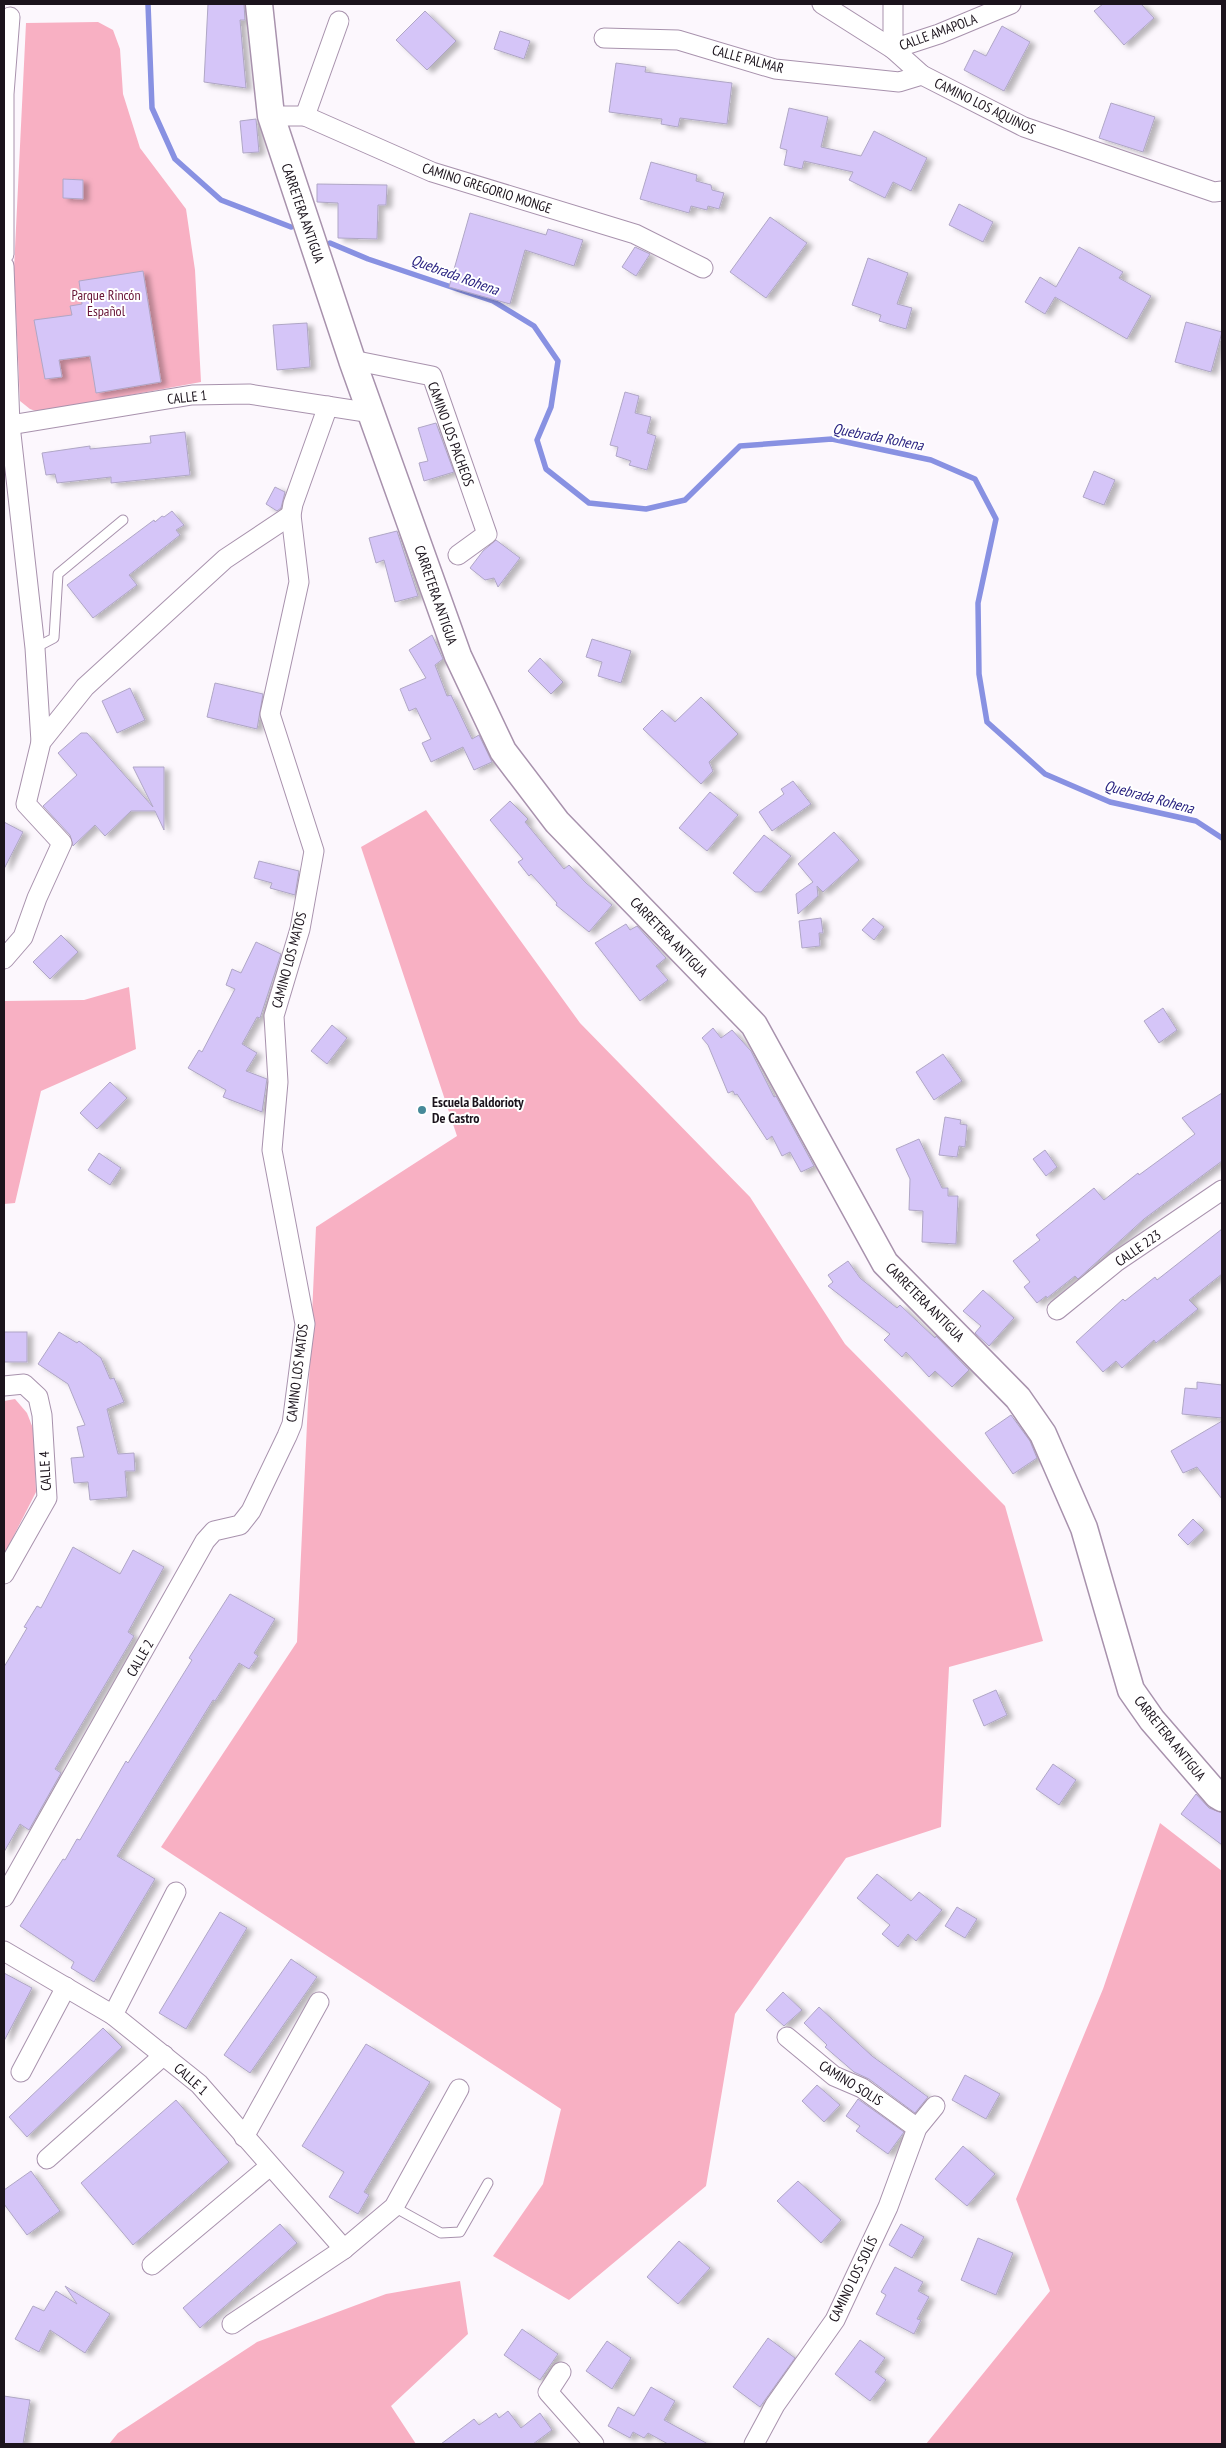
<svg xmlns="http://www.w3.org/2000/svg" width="1226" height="2448" font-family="'PT Sans Narrow',sans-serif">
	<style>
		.green { fill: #f8b0c3 }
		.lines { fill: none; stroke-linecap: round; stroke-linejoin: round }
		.stream { stroke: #8891e2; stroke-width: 5.5 }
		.building { fill: #d5c5f8; stroke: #afa6c5; filter: url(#shadow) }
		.lane-casing { stroke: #a892ad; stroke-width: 11 }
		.street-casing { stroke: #a892ad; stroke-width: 21 }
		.secondary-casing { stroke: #a892ad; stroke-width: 29 }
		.lane { stroke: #fff; stroke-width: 9 }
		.street { stroke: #fff; stroke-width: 19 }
		.secondary { stroke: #fff; stroke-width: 26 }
		.poi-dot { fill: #468999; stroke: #fff; stroke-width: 2 }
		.labels { text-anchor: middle; stroke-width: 4; stroke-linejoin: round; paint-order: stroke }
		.street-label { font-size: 14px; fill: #1b131c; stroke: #fff }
		.park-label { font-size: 14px; fill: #671335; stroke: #fff }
		.poi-label { font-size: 14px; font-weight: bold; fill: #1b131c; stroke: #fff; text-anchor: start }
		.water-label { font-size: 15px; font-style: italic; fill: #2a2381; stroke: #fff }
	</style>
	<defs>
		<filter id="shadow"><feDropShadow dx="5.5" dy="3" stdDeviation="2.5" flood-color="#0004"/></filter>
	</defs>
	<rect width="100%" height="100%" fill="#fcf7fd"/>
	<g class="green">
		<path d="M98,22L113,30L120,49L123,94L140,148L186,209L195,270L201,382L38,412L30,409L20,401L14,269L26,23Z"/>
		<path d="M426,810L580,1023L750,1197L845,1344L1005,1506L1043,1641L949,1667L941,1827L846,1858L735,2014L706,2186L569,2300L493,2256L543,2184L561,2109L161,1847L297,1642L316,1227L457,1136L361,847Z"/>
		<path d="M129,987L136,1049L41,1091L15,1203L4,1204V1001L84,1000Z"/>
		<path d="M15,1399L27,1413L34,1431L36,1492L4,1555V1401Z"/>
		<path d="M1160,1823L1222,1871V2444H926L1050,2291L1016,2199L1103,1989Z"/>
		<path d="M460,2281L468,2334L391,2406L416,2444H109L118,2433L257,2342L386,2294Z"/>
	</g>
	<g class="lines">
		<g class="stream">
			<path d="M148,4L152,108L175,159L221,200L291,227"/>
			<path d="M330,243L368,259L493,301L534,326L558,361L551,407L537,440L546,469L589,503L646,509L685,500L740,446L832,439L931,460L975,479L996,519L978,603L979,674L987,722L1045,774L1110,802L1196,821L1222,838"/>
		</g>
	</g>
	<g class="building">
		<path d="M208,4H244L245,20H240L246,88L204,82Z"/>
		<path d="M1103,4H1141L1154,18L1124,45L1094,11Z"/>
		<path d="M425,11L456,41L427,70L396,40Z"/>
		<path d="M1002,26L1030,42L1004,91L964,70L974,50L986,56Z"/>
		<path d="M500,31L530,41L524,59L494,49Z"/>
		<path d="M616,63L646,67L645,72L732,83L727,124L680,118L678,127L661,124L662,119L609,112Z"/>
		<path d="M1111,103L1155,117L1143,152L1099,138Z"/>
		<path d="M789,108L828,117L821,147L861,156L874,131L927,158L911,191L893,182L885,198L849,180L853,172L804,161L802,169L784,165L787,150L780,148Z"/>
		<path d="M256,119L259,152L243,153L240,121Z"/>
		<path d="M651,162L697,175L696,181L711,185L712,190L724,193L719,209L708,206L707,210L691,206L689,213L640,199Z"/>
		<path d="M63,179L83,180V199L63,198Z"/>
		<path d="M317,184L387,185L386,205H378L377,239L338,238V203L317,202Z"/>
		<path d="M959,204L993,222L983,242L949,225Z"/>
		<path d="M470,213L546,235L548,229L583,240L574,266L525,250L510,304L449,287Z"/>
		<path d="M770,217L807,243L766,298L730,272Z"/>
		<path d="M635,247L650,254L636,276L622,267Z"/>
		<path d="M1079,247L1123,272L1119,278L1151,296L1127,339L1055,297L1045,314L1025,302L1040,277L1056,287Z"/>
		<path d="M868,258L908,273L897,304L912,308L906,329L879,321L881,315L852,305Z"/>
		<path d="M143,271L161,382L96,393L90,356L59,360L62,377L45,379L34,320L72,315L70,306L82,304L79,281Z"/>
		<path d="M1186,322L1222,332L1211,372L1175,362Z"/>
		<path d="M307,323L310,367L277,370L273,325Z"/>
		<path d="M625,392L639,396L635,413L651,417L647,433L656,436L647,470L629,465L631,461L616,456L618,447L610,445Z"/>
		<path d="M436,423L454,472L424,481L419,463L428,461L418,428Z"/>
		<path d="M185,432L190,475L111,483V477L57,483L55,474L46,475L42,453L90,446V449L151,443L150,436Z"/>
		<path d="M1094,471L1115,480L1104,505L1083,497Z"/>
		<path d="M275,487L285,492L281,508L277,511L266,504Z"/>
		<path d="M172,511L184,525L176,530L180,535L129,575L137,585L93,618L67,585L154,520L155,522L162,516L164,517Z"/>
		<path d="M397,531L418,596L395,602L384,560L376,563L369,538Z"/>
		<path d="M496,540L520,558L498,587L494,578L485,580L470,568L483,551Z"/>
		<path d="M432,635L443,659L435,665L447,696L451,695L472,739L479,735L492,762L474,770L463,747L431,762L422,743L431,739L416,708L409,711L400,689L426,678L409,650Z"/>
		<path d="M592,639L631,651L621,683L598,676L602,662L586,657Z"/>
		<path d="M540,658L563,682L551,694L528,671Z"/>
		<path d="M215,683L263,694L257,729L207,717Z"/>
		<path d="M130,688L145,720L117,733L102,701Z"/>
		<path d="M701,697L738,734L709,762L713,771L701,784L643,729L662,710L675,722Z"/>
		<path d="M81,733H87L153,807L133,767H164V830L155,811H131L105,836L95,825L73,846L70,835L43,806L77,775L58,753Z"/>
		<path d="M793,781L811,804L772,831L759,812L784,794L781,789Z"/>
		<path d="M710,792L738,815L707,851L679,828Z"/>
		<path d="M510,801L528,819L525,822L564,869L569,865L586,883L612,905L589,932L556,905L557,903L531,874L529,876L518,862L523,859L490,820Z"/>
		<path d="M4,822L23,832L4,869Z"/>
		<path d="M834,832L859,860L823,892L817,886L818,896L798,914L796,894L813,882L798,864Z"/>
		<path d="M764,835L791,856L761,892H755L733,873Z"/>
		<path d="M259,861L299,871L295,895L270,888L272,883L254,878Z"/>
		<path d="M821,918L823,933H819L820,946L802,948L799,921Z"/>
		<path d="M873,918L884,927L874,940L862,930Z"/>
		<path d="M626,924L630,930L637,926L666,958L656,966L668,980L640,1001L595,943Z"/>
		<path d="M61,935L78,952L50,979L33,962Z"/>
		<path d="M256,942L281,954L260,1018L257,1017L242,1044L257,1053L246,1071L267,1079L262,1112L223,1097L226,1090L188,1068L199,1050L202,1052L235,989L226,985L232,969L241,973Z"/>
		<path d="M1163,1008L1177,1030L1159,1043L1144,1021Z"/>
		<path d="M332,1025L347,1038L327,1064L311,1051Z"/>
		<path d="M713,1028L721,1038L732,1030L751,1051L774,1097L776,1096L814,1166L801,1172L790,1152L782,1156L772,1136L767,1140L737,1094L735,1095L733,1091L728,1093L708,1045L702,1038Z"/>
		<path d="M943,1054L962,1081L934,1100L916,1072Z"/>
		<path d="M110,1082L127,1098L97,1129L80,1113Z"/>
		<path d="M1222,1093V1161L1144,1219L1078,1279L1075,1276L1047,1298L1046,1296L1037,1303L1024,1287L1030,1282L1013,1261L1040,1240L1036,1235L1094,1188L1104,1200L1138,1173L1139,1175L1195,1134L1182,1118Z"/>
		<path d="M945,1117L961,1120L960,1124L967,1125L965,1147L959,1146L957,1157L939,1155Z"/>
		<path d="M919,1139L942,1188H948V1196H958L956,1244L922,1242L923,1211L909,1210L910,1179L896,1149Z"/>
		<path d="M1045,1150L1057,1167L1046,1176L1033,1159Z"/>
		<path d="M99,1153L121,1168L110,1185L88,1170Z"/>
		<path d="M1222,1229V1274L1189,1300L1198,1309L1156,1343L1154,1340L1122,1368L1116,1361L1103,1372L1076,1342L1123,1299L1125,1301L1155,1277L1157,1280Z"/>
		<path d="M848,1261L860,1278L897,1308L900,1305L935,1338L936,1336L969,1370L952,1387L935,1371L929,1377L906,1352L902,1357L884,1340L890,1334L828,1286L833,1282L828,1275Z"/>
		<path d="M983,1290L1014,1318L989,1346L975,1333L981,1326L963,1311Z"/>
		<rect x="4" y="1332" width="23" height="30"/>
		<path d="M59,1332L77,1343L79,1341L101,1358L110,1379L114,1378L124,1402L107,1409L118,1454L134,1453L135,1471H125L127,1497L90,1500L88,1482L74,1483L71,1458L84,1457L77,1427L85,1425L68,1384L38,1364Z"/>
		<path d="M1197,1382L1222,1385V1418L1182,1414L1185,1388L1197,1389Z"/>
		<path d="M1011,1415L1030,1441L1037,1458L1013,1474L985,1433Z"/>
		<path d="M1222,1421V1499L1197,1467L1183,1473L1171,1451Z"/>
		<path d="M1193,1519L1204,1530L1188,1545L1178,1535Z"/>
		<path d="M73,1547L120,1574L133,1550L164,1567L128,1632L134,1636L55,1769L61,1773L29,1830L20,1824L4,1852V1667L27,1628L24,1627L37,1606L41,1608Z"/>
		<path d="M230,1594L275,1619L254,1653L258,1656L249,1669L239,1663L215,1701L213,1700L117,1856L155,1879L94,1982L71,1968L74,1962L20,1926L63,1859L65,1860L77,1839L80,1840L126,1761L128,1763L192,1660L189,1658Z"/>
		<path d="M996,1690L1007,1715L984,1726L973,1700Z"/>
		<path d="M1053,1764L1076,1780L1059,1805L1036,1789Z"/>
		<path d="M1196,1794L1209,1808L1222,1813V1845L1181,1814Z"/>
		<path d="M877,1874L911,1901L919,1892L942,1910L916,1941L908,1934L898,1947L882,1934L890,1925L857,1898Z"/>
		<path d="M957,1907L977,1919L965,1938L945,1926Z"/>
		<path d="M220,1912L247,1928L186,2029L159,2013Z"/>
		<path d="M291,1959L317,1977L250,2073L224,2055Z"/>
		<path d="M4,1973L32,1988L4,2041Z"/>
		<path d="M783,1992L802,2010L784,2026L766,2010Z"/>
		<path d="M819,2007L872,2056L928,2097L915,2113L869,2079L854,2072L825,2047L827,2045L804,2023Z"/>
		<path d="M103,2028L122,2047L27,2137L9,2117Z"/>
		<path d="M366,2044L430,2082L364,2192L369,2195L358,2214L329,2197L344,2172L302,2146Z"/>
		<path d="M965,2075L1000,2094L986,2119L952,2100Z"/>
		<path d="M817,2085L840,2105L824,2122L802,2101Z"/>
		<path d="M858,2099L904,2132L888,2154L856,2131L860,2126L846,2116Z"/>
		<path d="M176,2100L229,2162L133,2245L81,2183Z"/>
		<path d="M963,2146L995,2174L967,2206L935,2179Z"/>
		<path d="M31,2171L60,2211L27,2235L4,2204V2190Z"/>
		<path d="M798,2181L841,2220L821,2243L777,2201Z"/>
		<path d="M280,2224L297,2243L200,2328L183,2308Z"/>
		<path d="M901,2224L924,2237L912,2258L889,2245Z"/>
		<path d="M978,2238L1013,2253L996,2295L961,2280Z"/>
		<path d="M679,2241L710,2268L678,2304L647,2277Z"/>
		<path d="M895,2267L923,2282L918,2291L929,2297L917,2319L921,2320L914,2334L876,2314L886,2295L881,2292Z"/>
		<path d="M65,2286L110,2314L85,2353L50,2330L39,2352L15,2339L33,2306L44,2311L56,2291L77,2304Z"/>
		<path d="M522,2329L558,2354L540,2380L504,2355Z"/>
		<path d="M768,2338L795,2358L760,2407L733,2387Z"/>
		<path d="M860,2340L885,2358L875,2372L886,2380L870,2401L835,2374Z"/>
		<path d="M607,2341L631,2358L612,2389L586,2371Z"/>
		<path d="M651,2387L675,2401L664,2420L708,2444H668L648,2433L644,2438L633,2432L630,2438L608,2426L618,2407L634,2416Z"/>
		<path d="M4,2396L30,2400L23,2444H4Z"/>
		<path d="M508,2411L521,2428L540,2413L552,2430L533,2444H441L474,2419L479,2425L496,2413L499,2418Z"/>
	</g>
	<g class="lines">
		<g class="lane-casing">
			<g id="lane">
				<path d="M35,648L54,638L58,574L123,520"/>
				<path d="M394,2207L441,2233L460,2232L488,2183"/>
			</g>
		</g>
		<g class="street-casing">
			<g id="street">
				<path d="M822,4L893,49L922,75L1024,127L1214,192L1222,191"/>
				<path d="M893,4V49L939,34L1011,4"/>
				<path d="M604,38L678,40L775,69L899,82L922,75"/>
				<path d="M271,116H305L432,172L635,234L703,268"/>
				<path d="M305,116L339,21"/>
				<path d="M4,254V94L10,17"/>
				<path d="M4,266L10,425L35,648L41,742"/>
				<path d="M352,360L432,376L487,534L458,555"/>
				<path d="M4,426L192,395L249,394L372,413"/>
				<path d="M4,959L23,937L37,898L62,843L26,804L41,742L85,687L225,559L291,515"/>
				<path d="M1057,1310L1116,1262L1222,1190"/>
				<path d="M4,1386L24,1384L38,1397L42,1415L47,1498L4,1574"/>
				<path d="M4,1897L205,1541L214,1531L240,1525L251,1511L287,1436L292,1424L305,1324L272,1150L278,1082L274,1016L300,929L314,851L270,714L299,582L291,515L293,504L328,406"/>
				<path d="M4,1951L113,2015L199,2084L344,2249"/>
				<path d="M113,2015L176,1892"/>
				<path d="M787,2037L834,2076L862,2088L917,2128"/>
				<path d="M21,2072L66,1987"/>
				<path d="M244,2137L319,2002"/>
				<path d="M47,2159L164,2055"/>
				<path d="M152,2265L270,2166"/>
				<path d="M232,2324L344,2249L394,2207L459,2089"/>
				<path d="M561,2372L548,2392L594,2444"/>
				<path d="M754,2444L775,2405L835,2320L888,2207L917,2128L935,2106"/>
			</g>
		</g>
		<g class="secondary-casing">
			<path id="secondary" d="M259,4L271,116L352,360L458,656L503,751L557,822L754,1025L885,1263L1018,1398L1043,1434L1084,1528L1131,1690L1152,1720L1217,1795L1222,1798"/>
		</g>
		<use href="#lane" class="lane"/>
		<use href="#street" class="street"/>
		<use href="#secondary" class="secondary"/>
	</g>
	<circle class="poi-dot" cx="422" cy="1110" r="5"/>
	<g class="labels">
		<g class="street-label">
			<text transform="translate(938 32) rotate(-20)" y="5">CALLE AMAPOLA</text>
			<text transform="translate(748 59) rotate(15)" y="5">CALLE PALMAR</text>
			<text transform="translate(985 106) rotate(26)" y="5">CAMINO LOS AQUINOS</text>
			<text transform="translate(487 188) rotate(18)" y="5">CAMINO GREGORIO MONGE</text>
			<text transform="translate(303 213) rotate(71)" y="5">CARRETERA ANTIGUA</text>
			<text transform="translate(187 397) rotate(-6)" y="5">CALLE 1</text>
			<text transform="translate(451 434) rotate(70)" y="5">CAMINO LOS PACHEOS</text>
			<text transform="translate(436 595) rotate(71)" y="5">CARRETERA ANTIGUA</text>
			<text transform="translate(669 937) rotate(46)" y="5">CARRETERA ANTIGUA</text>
			<text transform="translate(289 960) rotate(-75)" y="5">CAMINO LOS MATOS</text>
			<text transform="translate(1138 1248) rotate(-35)" y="5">CALLE 223</text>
			<text transform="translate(925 1302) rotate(45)" y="5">CARRETERA ANTIGUA</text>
			<text transform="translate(297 1373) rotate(-83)" y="5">CAMINO LOS MATOS</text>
			<text transform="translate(45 1471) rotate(-93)" y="5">CALLE 4</text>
			<text transform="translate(140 1658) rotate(-60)" y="5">CALLE 2</text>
			<text transform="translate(1170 1738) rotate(51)" y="5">CARRETERA ANTIGUA</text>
			<text transform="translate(191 2079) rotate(42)" y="5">CALLE 1</text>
			<text transform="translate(851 2083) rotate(32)" y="5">CAMINO SOLIS</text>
			<text transform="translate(853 2279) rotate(-64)" y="5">CAMINO LOS SOLÍS</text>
		</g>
		<g class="park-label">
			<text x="106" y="300">Parque Rincón<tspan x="106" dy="16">Español</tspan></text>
		</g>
		<g class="poi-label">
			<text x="432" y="1107">Escuela Baldorioty<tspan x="432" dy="16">De Castro</tspan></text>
		</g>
		<g class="water-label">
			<text transform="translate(455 275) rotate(20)" y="5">Quebrada Rohena</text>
			<text transform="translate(878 437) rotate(11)" y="5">Quebrada Rohena</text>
			<text transform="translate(1149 797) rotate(15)" y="5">Quebrada Rohena</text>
		</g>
	</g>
	<rect width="1226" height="2448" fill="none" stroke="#1b131c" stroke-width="10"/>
</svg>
